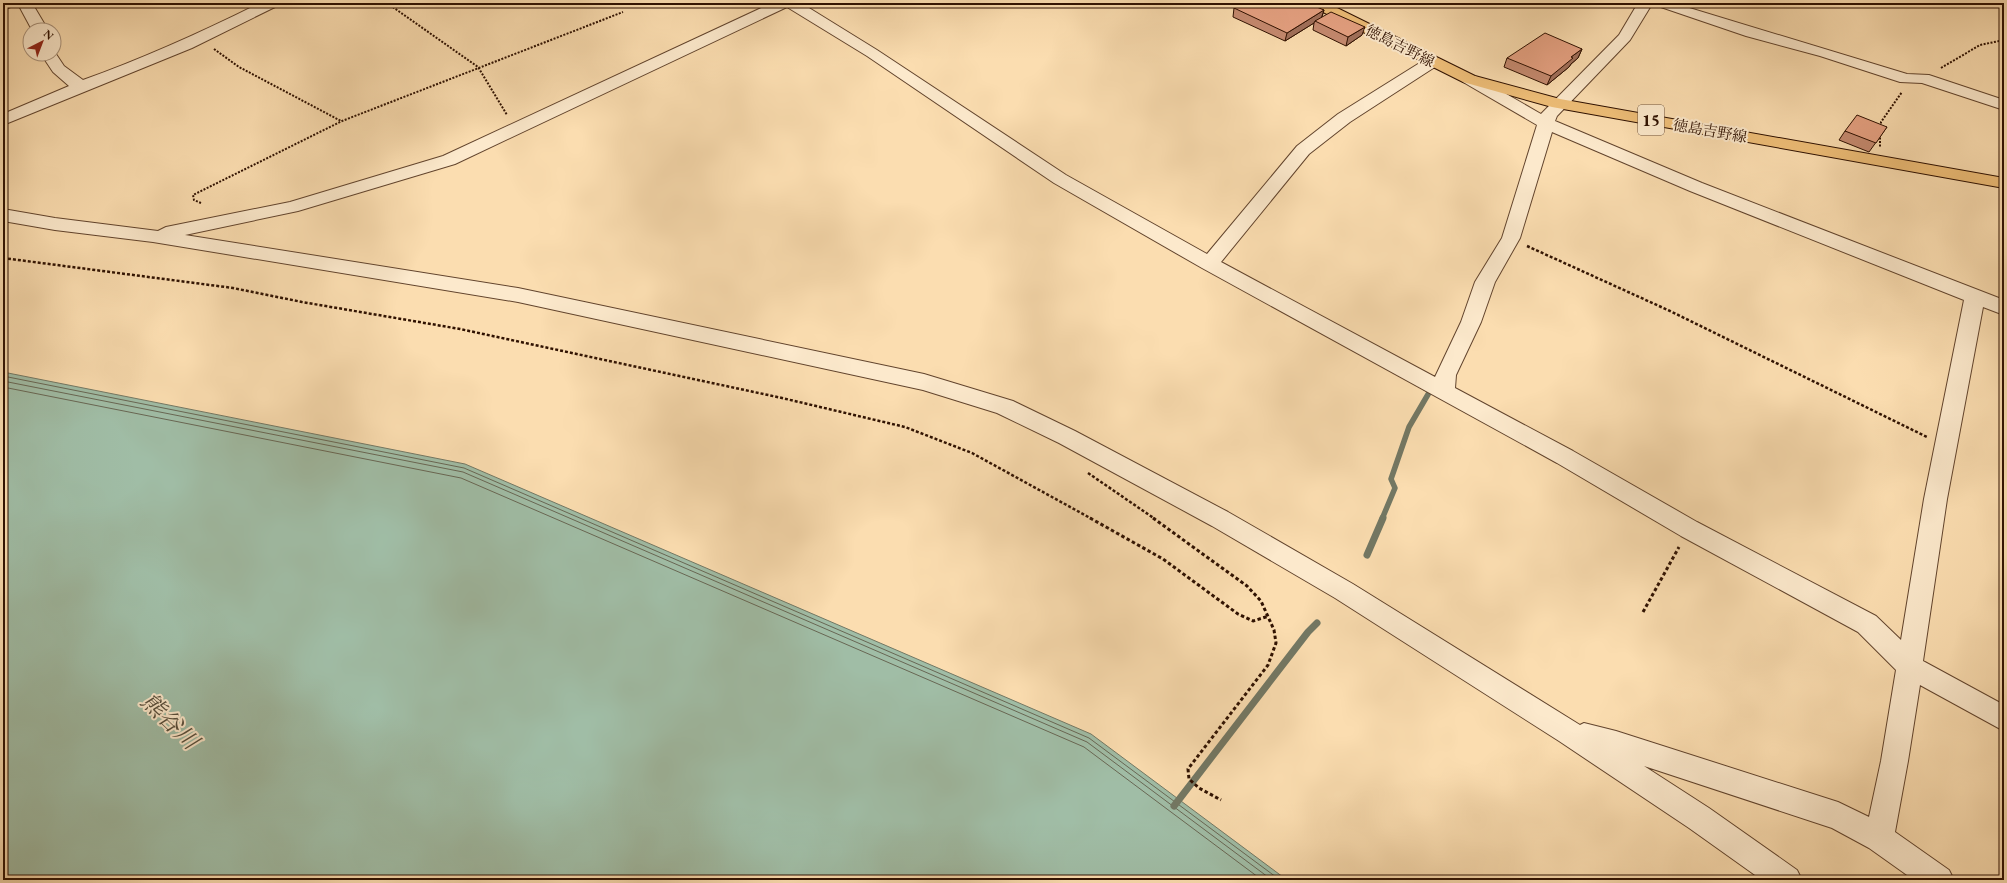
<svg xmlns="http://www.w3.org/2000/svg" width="2007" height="883" font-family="'EB Garamond','Noto Serif JP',serif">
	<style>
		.water { fill: #a0bda6; stroke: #737864 }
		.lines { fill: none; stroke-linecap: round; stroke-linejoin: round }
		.shore { stroke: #686754; stroke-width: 1 }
		.stream-far1 { stroke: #737864; stroke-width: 5.5 }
		.stream { stroke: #737864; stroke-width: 7 }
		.minor-casing { stroke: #62442d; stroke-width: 2 }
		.major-casing { stroke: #2f1101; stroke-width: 2 }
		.path-far2 { stroke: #2f1101; stroke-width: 2; stroke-dasharray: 2 1.5; stroke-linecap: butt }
		.path-far1 { stroke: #2f1101; stroke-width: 2.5; stroke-dasharray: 3 2; stroke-linecap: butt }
		.path { stroke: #2f1101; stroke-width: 3; stroke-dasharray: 3.5 2.5; stroke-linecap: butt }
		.minor { fill: #fce9cc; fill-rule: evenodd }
		.major { fill: #eebe78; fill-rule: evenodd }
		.wall { fill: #c68b71; stroke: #2f1101 }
		.shaded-wall { fill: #a1715c; stroke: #2f1101 }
		.building { fill: #e6a283; stroke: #2f1101 }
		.labels { text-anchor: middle; stroke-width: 4; stroke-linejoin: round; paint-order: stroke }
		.far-street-label { font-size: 15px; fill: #2f1101; stroke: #fce9cc }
		.shield { fill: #fce9cc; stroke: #6c523e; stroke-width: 1 }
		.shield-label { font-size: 17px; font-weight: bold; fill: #2f1101 }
		.near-water-label { font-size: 23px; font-style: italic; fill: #574d3b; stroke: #fce9cc }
	</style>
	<rect width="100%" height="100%" fill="#fbddb0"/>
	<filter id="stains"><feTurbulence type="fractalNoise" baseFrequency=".005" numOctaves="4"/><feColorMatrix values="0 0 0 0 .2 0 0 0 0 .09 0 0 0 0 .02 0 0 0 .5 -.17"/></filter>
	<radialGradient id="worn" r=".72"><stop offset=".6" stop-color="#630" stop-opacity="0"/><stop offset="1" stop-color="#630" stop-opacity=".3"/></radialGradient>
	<path class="water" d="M3,372L465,464L1091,734L1287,880H3Z"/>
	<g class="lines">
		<g class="shore">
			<path d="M3,376L464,468L1089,738L1280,880"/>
			<path d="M3,381L463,472L1087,742L1272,880"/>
			<path d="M3,387L461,478L1084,747L1262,880"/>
		</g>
		<path class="stream-far1" d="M1382,519L1395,488L1391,479L1409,427L1430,391L1425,388"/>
		<g class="stream">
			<path d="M1367,555L1383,518"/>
			<path d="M1174,806L1308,632L1317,623"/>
		</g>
		<g class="minor-casing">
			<g id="minor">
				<path d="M3,3H32L48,30H32L18,4L3,10Z"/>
				<path d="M260,3H279L277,6L192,48L3,125V114L69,86L53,72L41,54H54V51L64,66L83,80C144,58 202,32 260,3Z"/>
				<path d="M772,3H801L877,50L1066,175L1207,254L1297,146L1338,114L1426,59H1438L1440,62L1438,65L1350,122L1309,154L1221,262L1435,377L1461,322L1475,282L1502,238L1537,125L1463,82L1461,79L1463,76H1475L1541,114L1619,35L1638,3H1673L1907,74L1929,75L2004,100V110L1922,83L1900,82L1820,56L1746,36L1652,4L1630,40L1557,116L1555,121L1702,183L2004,300V315L1983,307L1947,499L1923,661L2004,705V731L1920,685L1908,761L1895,832L1949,870L1954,880H1914L1869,848L1832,828L1644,766L1709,808L1797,870L1802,880H1762L1689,828L1559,741L1335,598L1212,526L1059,443L997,413L923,390L518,302L153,242L55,230L3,221V209L55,218L158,231L166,227L290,202L443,156ZM787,7L867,56L1054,183L1202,268L1557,463L1681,536L1858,632L1896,670L1881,761L1869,817L1838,802L1616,731L1584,723L1580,725L1353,584L1228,512L1075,431L1013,401L924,374L518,288L185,235L298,211L455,164ZM1552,132L1690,191L1964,300L1924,499L1901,640L1876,616L1697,522L1573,451L1455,388L1456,375L1481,322L1495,282L1520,238Z"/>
			</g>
		</g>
		<g class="major-casing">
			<path id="major" d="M1309,3H1327L1475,76L1560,99L2004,178V188L1552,107L1463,82L1311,6Z"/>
		</g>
		<g class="path-far2">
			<path d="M387,3L478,67L507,115"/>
			<path d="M214,49L239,67L341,121"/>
			<path d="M1941,68L1980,45L2004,40"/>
			<path d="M1881,127V122L1902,92"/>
			<path d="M1880,134V147"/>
			<path d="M201,203L194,200L193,195L342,121L623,12"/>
		</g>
		<g class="path-far1">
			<path d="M1527,246L1670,311L1927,437"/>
			<path d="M3,258L233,288L302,302L460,329L782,398L905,427L972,453L1092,519"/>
			<path d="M1088,473L1155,519"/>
		</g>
		<g class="path">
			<path d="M1090,518L1163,559L1238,614L1253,621L1269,616"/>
			<path d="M1153,518L1247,586L1261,601L1274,630L1276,643L1268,665L1188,769L1189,779L1199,788L1221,800"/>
			<path d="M1643,612L1679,547"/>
		</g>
		<use href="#minor" class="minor"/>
		<use href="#major" class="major"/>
	</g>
	<g class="wall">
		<path d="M1273,5L1324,10L1322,17L1362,35L1346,46L1313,30L1314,23L1285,41L1233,17L1234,8Z"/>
		<path d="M1582,49L1578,58L1571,64L1569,67L1547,85L1504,67L1507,58Z"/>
		<path d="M1887,127L1869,152L1839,140L1845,131Z"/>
	</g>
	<g class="shaded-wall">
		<path d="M1324,10L1321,19L1315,21L1314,23L1285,41L1287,33Z"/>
		<path d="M1365,27L1362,35L1346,46L1348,37Z"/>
		<path d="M1582,49L1578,58L1571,64L1569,67L1547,85L1551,76L1571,57Z"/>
	</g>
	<g class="building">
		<path d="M1242,3H1268L1273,5L1276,3H1307L1324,10L1287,33L1234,8Z"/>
		<path d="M1331,12L1365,27L1348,37L1315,21Z"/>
		<path d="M1545,33L1582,49L1571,57L1573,58L1551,76L1507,58Z"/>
		<path d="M1857,115L1887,127L1876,143L1845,131Z"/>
	</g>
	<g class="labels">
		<g class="far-street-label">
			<text transform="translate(1400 46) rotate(27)" y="5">徳島吉野線</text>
			<text transform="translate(1710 131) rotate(10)" y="5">徳島吉野線</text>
		</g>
		<rect class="shield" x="1638" y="105" width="26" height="30" rx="3"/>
		<g class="shield-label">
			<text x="1651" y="126">15</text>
		</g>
		<g class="near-water-label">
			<text transform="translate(170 721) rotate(44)" y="8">熊谷川</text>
		</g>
	</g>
	<rect width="2007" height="883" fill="none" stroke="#fbddb0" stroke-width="16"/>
	<rect x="4" y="4" width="1999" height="875" fill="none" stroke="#2f1101" stroke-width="2"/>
	<rect x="8" y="8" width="1991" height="867" fill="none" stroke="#2f1101"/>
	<g transform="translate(42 42) rotate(42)"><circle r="19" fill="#fce9cc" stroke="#aa937b"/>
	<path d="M0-3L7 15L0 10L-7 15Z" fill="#8f2418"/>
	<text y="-6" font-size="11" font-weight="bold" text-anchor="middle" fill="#2f1101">N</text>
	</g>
	<rect width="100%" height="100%" filter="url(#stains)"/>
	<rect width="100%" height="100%" fill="url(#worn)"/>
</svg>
